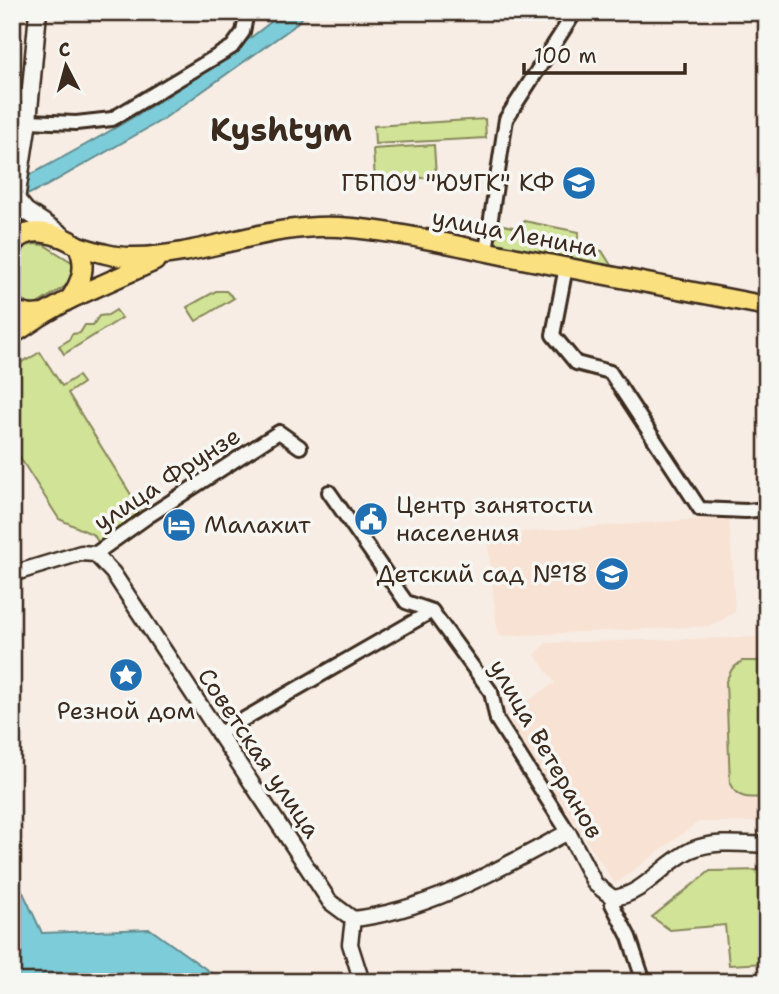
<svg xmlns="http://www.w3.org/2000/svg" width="779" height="994" font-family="'Shantell Sans',sans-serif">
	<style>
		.built { fill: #f8e2d3 }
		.green { fill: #d1e397; stroke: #86865a; stroke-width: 2 }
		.water { fill: #7dccd9; stroke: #638b8e; stroke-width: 2 }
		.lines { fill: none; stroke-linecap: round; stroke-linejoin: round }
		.minor-casing { stroke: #3b2a1e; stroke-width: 18 }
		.tertiary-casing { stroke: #3b2a1e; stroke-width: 19 }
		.secondary-casing { stroke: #3b2a1e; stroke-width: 21 }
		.primary-casing { stroke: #3b2a1e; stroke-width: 23 }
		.minor { stroke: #f6f6f2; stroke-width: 12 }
		.tertiary { stroke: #f6f6f2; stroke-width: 14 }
		.secondary { stroke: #f6f6f2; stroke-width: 16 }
		.primary { stroke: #fbe080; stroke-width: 18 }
		.labels { text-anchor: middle; stroke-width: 7; stroke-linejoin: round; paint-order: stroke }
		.poi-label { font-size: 24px; fill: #3b2a1e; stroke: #f6f6f2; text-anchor: end }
		.street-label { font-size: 24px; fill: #3b2a1e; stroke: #f6f6f2 }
		.district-label { font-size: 32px; font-weight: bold; fill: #3b2a1e; stroke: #f6f6f2 }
	</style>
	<rect width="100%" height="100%" fill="#f7ede4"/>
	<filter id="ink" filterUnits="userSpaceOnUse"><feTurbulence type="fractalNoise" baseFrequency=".0143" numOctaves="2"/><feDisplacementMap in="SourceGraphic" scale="14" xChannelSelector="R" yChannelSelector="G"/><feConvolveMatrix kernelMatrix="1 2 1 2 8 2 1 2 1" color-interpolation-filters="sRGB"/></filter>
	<g filter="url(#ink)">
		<g class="built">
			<path d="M729,517L735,612L711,626L498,636L487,535Z"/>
			<path d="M758,637L767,639V822H698L615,884L505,716L555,683L535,655L546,643Z"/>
		</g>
		<g class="green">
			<path d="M485,119L486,138L375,144L374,126Z"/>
			<path d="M434,145L436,177L375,181L373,149Z"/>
			<path d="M524,221L579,232L576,246L602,251L614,270L497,247L492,241L494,223L522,229Z"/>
			<path d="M34,244L44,245L75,264V280L34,306C9,302 19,272 20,253L27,246Z"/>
			<path d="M216,291H226L234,298L196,321L187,307Z"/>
			<path d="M116,310L122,318L64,354L59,346L69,340L72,334L80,333L85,325H93L99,316L108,315Z"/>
			<path d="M40,352L62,386L78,376L83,383L68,393L143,514L98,542L94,535L59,519L17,453L12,451V370L26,359L27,360Z"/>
			<path d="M742,661H760L767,664V797C750,798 738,800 730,784L726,681L732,669Z"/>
			<path d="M767,870V963L729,965L725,925L670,930L652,917L710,871Z"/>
		</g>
		<g class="water">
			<path d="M283,12H307L293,27L162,120L46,186L12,202V184C108,135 200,81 283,12Z"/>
			<path d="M12,869L42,933L150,929L224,982H12Z"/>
		</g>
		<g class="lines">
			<g class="minor-casing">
				<g id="minor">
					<path d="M12,95L30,97"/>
					<path d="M28,121L76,123L112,119L232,47L243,32L247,12"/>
					<path d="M486,251L506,119L575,12"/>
					<path d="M566,267L553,335L576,363L610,372L700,509L746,511L767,509"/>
					<path d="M329,492L406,602L432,611L491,692L497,720L568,832"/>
					<path d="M95,554L147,517L279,432L300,447"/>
					<path d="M218,734L432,611"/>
					<path d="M613,898L612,904L629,937L644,982"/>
				</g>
			</g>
			<g class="tertiary-casing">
				<g id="tertiary">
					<path d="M12,574L81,553L95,554L113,573L330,902L353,919"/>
					<path d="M353,919C428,911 501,868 568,832L595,884L613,898C645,894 663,863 691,850C715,840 742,844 767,845"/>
					<path d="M353,919L350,944L362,982"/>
				</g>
			</g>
			<g class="secondary-casing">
				<g id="secondary">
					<path d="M17,200L26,211L62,235"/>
					<path d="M12,226L28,121L38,12"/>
				</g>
			</g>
			<g class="primary-casing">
				<g id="primary">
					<path d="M12,245C27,223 60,234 78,246C87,266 82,281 70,299"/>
					<path d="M78,246C97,252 116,258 135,257C204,256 269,223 339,227C400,231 462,247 522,259C604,275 685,290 767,306"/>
					<path d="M12,306L17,312L31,315L44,314L70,299L155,261"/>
					<path d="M12,335L44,314"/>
				</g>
			</g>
			<use href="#minor" class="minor"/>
			<use href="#tertiary" class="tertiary"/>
			<use href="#secondary" class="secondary"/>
			<use href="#primary" class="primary"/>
		</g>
	</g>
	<defs>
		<g id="university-disc" transform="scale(1.75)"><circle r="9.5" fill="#1f6fb2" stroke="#f6f6f2"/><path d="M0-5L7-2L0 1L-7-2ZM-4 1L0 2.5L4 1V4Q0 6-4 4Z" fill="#fff"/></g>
		<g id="civic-disc" transform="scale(1.75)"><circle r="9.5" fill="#1f6fb2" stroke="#f6f6f2"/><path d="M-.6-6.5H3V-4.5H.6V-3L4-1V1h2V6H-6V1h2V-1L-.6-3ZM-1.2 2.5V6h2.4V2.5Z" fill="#fff"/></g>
		<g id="hotel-disc" transform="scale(1.75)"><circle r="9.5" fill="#1f6fb2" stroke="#f6f6f2"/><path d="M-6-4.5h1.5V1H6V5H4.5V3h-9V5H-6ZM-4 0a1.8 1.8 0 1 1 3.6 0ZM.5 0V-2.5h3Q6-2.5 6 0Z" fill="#fff"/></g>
		<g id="school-disc" transform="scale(1.75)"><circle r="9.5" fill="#1f6fb2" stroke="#f6f6f2"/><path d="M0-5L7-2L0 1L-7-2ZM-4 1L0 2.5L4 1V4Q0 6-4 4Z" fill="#fff"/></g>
		<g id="sight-disc" transform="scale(1.75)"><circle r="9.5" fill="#1f6fb2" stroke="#f6f6f2"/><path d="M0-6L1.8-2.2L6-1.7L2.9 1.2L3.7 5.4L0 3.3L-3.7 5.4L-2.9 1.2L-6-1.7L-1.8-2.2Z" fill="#fff"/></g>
	</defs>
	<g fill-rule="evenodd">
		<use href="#university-disc" x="579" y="183"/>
		<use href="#civic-disc" x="371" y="519"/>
		<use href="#hotel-disc" x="179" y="525"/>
		<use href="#school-disc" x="612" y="574"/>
		<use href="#sight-disc" x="126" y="675"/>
	</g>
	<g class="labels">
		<g class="poi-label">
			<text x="554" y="191">ГБПОУ "ЮУГК" КФ</text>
			<text x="396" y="513" text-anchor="start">Центр занятости<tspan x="396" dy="28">населения</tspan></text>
			<text x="204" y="533" text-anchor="start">Малахит</text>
			<text x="588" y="582">Детский сад №18</text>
			<text x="126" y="719" text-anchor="middle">Резной дом</text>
		</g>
		<g class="street-label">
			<text transform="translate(515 233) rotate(11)" y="8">улица Ленина</text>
			<text transform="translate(167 479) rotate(-33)" y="8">улица Фрунзе</text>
			<text transform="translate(546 749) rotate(60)" y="8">улица Ветеранов</text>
			<text transform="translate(259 753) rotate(56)" y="8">Советская улица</text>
		</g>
		<g class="district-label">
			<text x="281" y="141">Kyshtym</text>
		</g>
	</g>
	<rect width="779" height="994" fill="none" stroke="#f6f6f2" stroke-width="42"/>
	<rect x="21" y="21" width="737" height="952" fill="none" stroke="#3b2a1e" stroke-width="2.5" filter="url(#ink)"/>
	<g transform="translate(66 66) rotate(354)" stroke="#f6f6f2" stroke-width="5" paint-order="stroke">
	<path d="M0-5L12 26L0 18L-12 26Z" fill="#3b2a1e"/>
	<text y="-10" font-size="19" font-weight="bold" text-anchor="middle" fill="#3b2a1e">С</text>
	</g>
	<path d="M524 63v10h161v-10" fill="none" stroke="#3b2a1e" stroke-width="3.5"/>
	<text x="534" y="63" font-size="21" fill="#3b2a1e" stroke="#f6f6f2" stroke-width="5" paint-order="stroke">100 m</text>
</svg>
